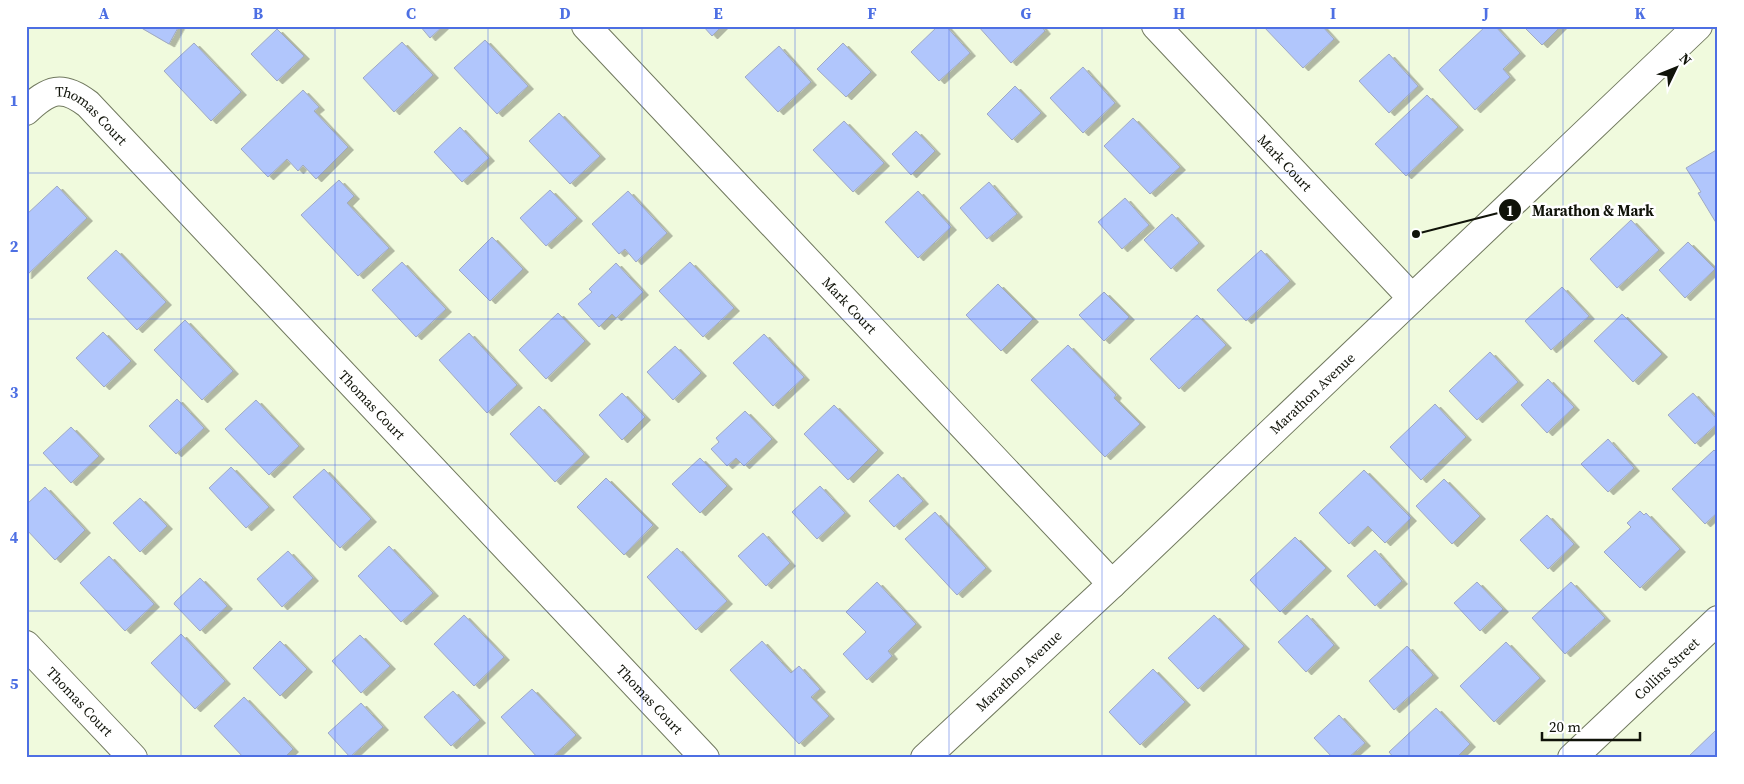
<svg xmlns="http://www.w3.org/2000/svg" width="1744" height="784" font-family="'Source Serif 4',serif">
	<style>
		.building { fill: #b1c6fc; stroke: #9fa9c3; filter: url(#shadow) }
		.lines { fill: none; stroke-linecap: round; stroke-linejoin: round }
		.street-casing { stroke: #71795f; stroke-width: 30 }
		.secondary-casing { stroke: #71795f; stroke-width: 30 }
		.street { stroke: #fff; stroke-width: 28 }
		.secondary { stroke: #fff; stroke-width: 28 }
		.grid { fill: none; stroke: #4d6fe3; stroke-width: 1; stroke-opacity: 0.55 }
		.labels { text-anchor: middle; stroke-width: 5; stroke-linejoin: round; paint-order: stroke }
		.street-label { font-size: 14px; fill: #101309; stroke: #fff }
		.leader { fill: none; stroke: #101309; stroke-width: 2 }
		.callout-dot { fill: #101309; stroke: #fff; stroke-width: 2 }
		.mark-label { font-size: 15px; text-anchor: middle; font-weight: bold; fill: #fff }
		.callout-label { font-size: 15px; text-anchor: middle; font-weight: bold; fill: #101309; stroke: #fff; stroke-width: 5; stroke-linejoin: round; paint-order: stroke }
		.neatline { fill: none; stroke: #4d6fe3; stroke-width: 2 }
		.grid-label { font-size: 16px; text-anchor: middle; font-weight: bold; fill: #4d6fe3 }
	</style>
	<defs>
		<filter id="shadow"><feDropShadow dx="5.5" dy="3" stdDeviation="0" flood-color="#0004"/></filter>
	</defs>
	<rect width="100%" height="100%" fill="#f0fadd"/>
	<g class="building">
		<path d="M138,26H179L169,44Z"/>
		<path d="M420,26H443L430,38Z"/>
		<path d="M703,26H722L712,36Z"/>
		<path d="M938,26H946L970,53L939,81L911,52Z"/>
		<path d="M978,26H1041L1045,31L1011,63Z"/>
		<path d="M1263,26H1322L1334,39L1303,68Z"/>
		<path d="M1486,26H1495L1520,53L1503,69L1510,77L1475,110L1439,70Z"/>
		<path d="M1523,26H1561L1542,45Z"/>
		<path d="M277,29L304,56L277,81L251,54Z"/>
		<path d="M485,40L528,86L497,114L454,68Z"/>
		<path d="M402,42L433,75L394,112L363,78Z"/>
		<path d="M194,43L241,92L211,121L164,71Z"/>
		<path d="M843,43L871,72L846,97L817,69Z"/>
		<path d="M779,46L811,82L778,112L745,77Z"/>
		<path d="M1389,54L1418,86L1389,113L1359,81Z"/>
		<path d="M1083,67L1115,103L1083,133L1050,98Z"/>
		<path d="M1015,86L1041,113L1012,140L987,114Z"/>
		<path d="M303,90L319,107L314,111L348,147L316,179L303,165L298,171L287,159L268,177L241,149Z"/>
		<path d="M1427,95L1458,127L1406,176L1375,144Z"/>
		<path d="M559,113L600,156L570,184L529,141Z"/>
		<path d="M1133,118L1180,167L1150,194L1104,146Z"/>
		<path d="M844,121L884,163L853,192L813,150Z"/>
		<path d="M460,127L489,158L462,182L434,152Z"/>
		<path d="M916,131L935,151L911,175L892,154Z"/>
		<path d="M1718,149V226L1698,193L1701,192L1686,168Z"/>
		<path d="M339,180L354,196L347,203L389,248L358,276L301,215Z"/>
		<path d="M989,182L1017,214L987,239L960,208Z"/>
		<path d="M57,186L87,218L26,276V215Z"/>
		<path d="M550,190L577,218L546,246L520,218Z"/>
		<path d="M628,191L667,233L636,262L625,249L619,254L592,224Z"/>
		<path d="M918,191L951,227L918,258L885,222Z"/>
		<path d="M1125,198L1149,225L1122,249L1098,222Z"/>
		<path d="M1172,214L1199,243L1171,269L1144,240Z"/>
		<path d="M1631,220L1659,250L1617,288L1590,259Z"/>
		<path d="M492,237L523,269L490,301L459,270Z"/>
		<path d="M1688,242L1715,269L1685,298L1659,270Z"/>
		<path d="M116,250L166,302L137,330L87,278Z"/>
		<path d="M1261,250L1290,281L1246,321L1217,290Z"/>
		<path d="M402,262L446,309L416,337L372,290Z"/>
		<path d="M690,262L734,308L703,337L659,291Z"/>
		<path d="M616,263L643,292L616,318L612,314L599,327L578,304L592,292L589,289Z"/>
		<path d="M998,284L1033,319L1001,351L966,315Z"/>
		<path d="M1562,287L1589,316L1551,350L1525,321Z"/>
		<path d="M1104,292L1129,317L1104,341L1079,315Z"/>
		<path d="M558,313L585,341L546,379L519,350Z"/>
		<path d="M1622,314L1662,354L1633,382L1594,341Z"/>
		<path d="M1197,315L1226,345L1179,389L1150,359Z"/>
		<path d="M185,320L233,371L202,400L154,350Z"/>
		<path d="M103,332L131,361L104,387L76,358Z"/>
		<path d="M469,333L517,385L487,413L439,360Z"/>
		<path d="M764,334L804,377L773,406L733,363Z"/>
		<path d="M1068,345L1116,395L1114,398L1140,424L1105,457L1031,380Z"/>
		<path d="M675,346L701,373L673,400L647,372Z"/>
		<path d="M1490,352L1518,382L1477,420L1449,391Z"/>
		<path d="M1548,379L1574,407L1547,433L1521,405Z"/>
		<path d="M622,393L645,417L622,440L599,415Z"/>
		<path d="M1693,393L1718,420V423L1695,444L1668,415Z"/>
		<path d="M177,399L204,428L176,454L149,426Z"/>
		<path d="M256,400L299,446L269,475L225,429Z"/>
		<path d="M1435,404L1466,437L1421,480L1390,447Z"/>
		<path d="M834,405L878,450L848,480L804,434Z"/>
		<path d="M539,406L584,454L555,482L510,434Z"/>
		<path d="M745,411L772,439L744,466L736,458L727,466L711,449L719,442L716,438Z"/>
		<path d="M71,427L99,456L71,483L43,453Z"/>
		<path d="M1608,439L1634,468L1608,492L1581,464Z"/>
		<path d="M1714,450L1718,454V512L1705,524L1672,489Z"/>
		<path d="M700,458L727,486L700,513L672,484Z"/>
		<path d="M231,467L269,507L246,528L209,488Z"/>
		<path d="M324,469L371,519L340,548L293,497Z"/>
		<path d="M1364,470L1411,518L1385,543L1368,526L1349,544L1319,513Z"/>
		<path d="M898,474L923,501L894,527L869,501Z"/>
		<path d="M606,478L653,525L624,555L577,507Z"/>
		<path d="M1444,479L1480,516L1452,544L1416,506Z"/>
		<path d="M820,486L845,513L817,539L792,512Z"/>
		<path d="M45,487L85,530L55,560L26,529V505Z"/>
		<path d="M140,498L167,526L140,552L113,523Z"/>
		<path d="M1640,511L1644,515L1646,513L1680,549L1640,588L1604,552L1631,527L1627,523Z"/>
		<path d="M935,512L986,568L957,595L905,539Z"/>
		<path d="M1547,515L1574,544L1548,569L1520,540Z"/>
		<path d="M763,533L790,563L766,586L738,556Z"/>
		<path d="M1295,537L1326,568L1280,612L1250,580Z"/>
		<path d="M389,546L433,593L401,622L358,576Z"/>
		<path d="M677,548L727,601L696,630L647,577Z"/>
		<path d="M1375,550L1402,581L1375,606L1347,576Z"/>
		<path d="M288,551L313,578L282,607L257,579Z"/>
		<path d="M109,556L154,604L125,631L80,583Z"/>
		<path d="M200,578L227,606L200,631L174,604L175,602Z"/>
		<path d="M877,582L916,624L888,651L892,656L867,680L843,654L866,632L846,612Z"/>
		<path d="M1477,582L1503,609L1480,631L1454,603Z"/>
		<path d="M1571,582L1605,618L1565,654L1532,618Z"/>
		<path d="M464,615L504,657L474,686L434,644Z"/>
		<path d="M1214,615L1244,646L1198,689L1168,658Z"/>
		<path d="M1307,615L1334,645L1306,672L1278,642Z"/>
		<path d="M181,634L225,681L195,709L151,663Z"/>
		<path d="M360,635L390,666L361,693L332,661Z"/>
		<path d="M280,641L307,669L280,696L253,668Z"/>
		<path d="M762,641L791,673L799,666L820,689L811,697L829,716L799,744L730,670Z"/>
		<path d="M1506,642L1540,678L1494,722L1460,686Z"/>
		<path d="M1407,646L1433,675L1394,710L1369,681Z"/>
		<path d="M1153,669L1185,702L1140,745L1109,712Z"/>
		<path d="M532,689L576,735L551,758H538L501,717Z"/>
		<path d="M453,691L480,720L451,746L424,717Z"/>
		<path d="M244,697L293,749L284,758H244L214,726Z"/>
		<path d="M361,703L383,727L350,757L328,733Z"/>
		<path d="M1436,708L1470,744L1456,758H1394L1389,752Z"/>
		<path d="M1339,715L1365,743L1348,758H1333L1314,738Z"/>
		<path d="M1715,731L1718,734V758H1687Z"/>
	</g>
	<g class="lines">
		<g class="street-casing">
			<g id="street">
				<path id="s1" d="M586,26L1112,584"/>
				<path id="s2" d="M1156,26L1412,298"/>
				<path id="s3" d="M26,111C49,89 62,84 88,104L705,758"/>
				<path id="s4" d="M26,645L133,758"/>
				<path id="s5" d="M1572,758L1718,620"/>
			</g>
		</g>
		<g class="secondary-casing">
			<g id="secondary">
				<path id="s6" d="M925,758L1112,584L1698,26"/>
			</g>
		</g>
		<use href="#street" class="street"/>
		<use href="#secondary" class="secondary"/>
	</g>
	<path class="grid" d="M181,26V758M335,26V758M488,26V758M642,26V758M795,26V758M949,26V758M1102,26V758M1256,26V758M1409,26V758M1563,26V758M26,173H1718M26,319H1718M26,465H1718M26,611H1718"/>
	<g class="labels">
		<g class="street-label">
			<text dy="5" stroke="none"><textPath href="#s3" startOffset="80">Thomas Court</textPath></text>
			<text dy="5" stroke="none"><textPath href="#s2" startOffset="188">Mark Court</textPath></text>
			<text dy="5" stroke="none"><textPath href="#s1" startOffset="384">Mark Court</textPath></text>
			<text dy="5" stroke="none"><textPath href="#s6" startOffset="532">Marathon Avenue</textPath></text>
			<text dy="5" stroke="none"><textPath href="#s3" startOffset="485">Thomas Court</textPath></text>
			<text dy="5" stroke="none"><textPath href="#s5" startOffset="130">Collins Street</textPath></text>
			<text dy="5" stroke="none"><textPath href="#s6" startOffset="128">Marathon Avenue</textPath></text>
			<text dy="5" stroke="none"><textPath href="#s3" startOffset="890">Thomas Court</textPath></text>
			<text dy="5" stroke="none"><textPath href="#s4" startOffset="78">Thomas Court</textPath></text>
		</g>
	</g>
	<path class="leader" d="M1416 234L1510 210"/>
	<g class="callout-dot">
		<circle cx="1416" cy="234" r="5"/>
		<circle cx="1510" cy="210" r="12"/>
	</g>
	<g class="mark-label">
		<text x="1510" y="216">1</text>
	</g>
	<g class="callout-label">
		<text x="1593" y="216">Marathon &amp; Mark</text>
	</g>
	<rect width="1744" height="784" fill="none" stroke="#ffffff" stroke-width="55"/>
	<g transform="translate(1676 68) rotate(47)" stroke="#ffffff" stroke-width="4" paint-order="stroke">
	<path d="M0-4L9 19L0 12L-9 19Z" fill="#101309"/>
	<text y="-8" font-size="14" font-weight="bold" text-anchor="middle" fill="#101309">N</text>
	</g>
	<path d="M1542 732v8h98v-8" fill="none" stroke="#101309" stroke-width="2.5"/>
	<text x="1549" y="732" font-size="15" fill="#101309" stroke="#ffffff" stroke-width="4" paint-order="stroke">20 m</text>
	<rect x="28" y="28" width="1688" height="728" class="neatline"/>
	<g class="grid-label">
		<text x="104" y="19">A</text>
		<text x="258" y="19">B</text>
		<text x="411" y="19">C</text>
		<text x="565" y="19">D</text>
		<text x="718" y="19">E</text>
		<text x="872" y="19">F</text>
		<text x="1026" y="19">G</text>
		<text x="1179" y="19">H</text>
		<text x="1333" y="19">I</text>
		<text x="1486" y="19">J</text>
		<text x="1640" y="19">K</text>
		<text x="14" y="106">1</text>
		<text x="14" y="252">2</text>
		<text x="14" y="398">3</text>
		<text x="14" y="543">4</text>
		<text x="14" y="689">5</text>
	</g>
</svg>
